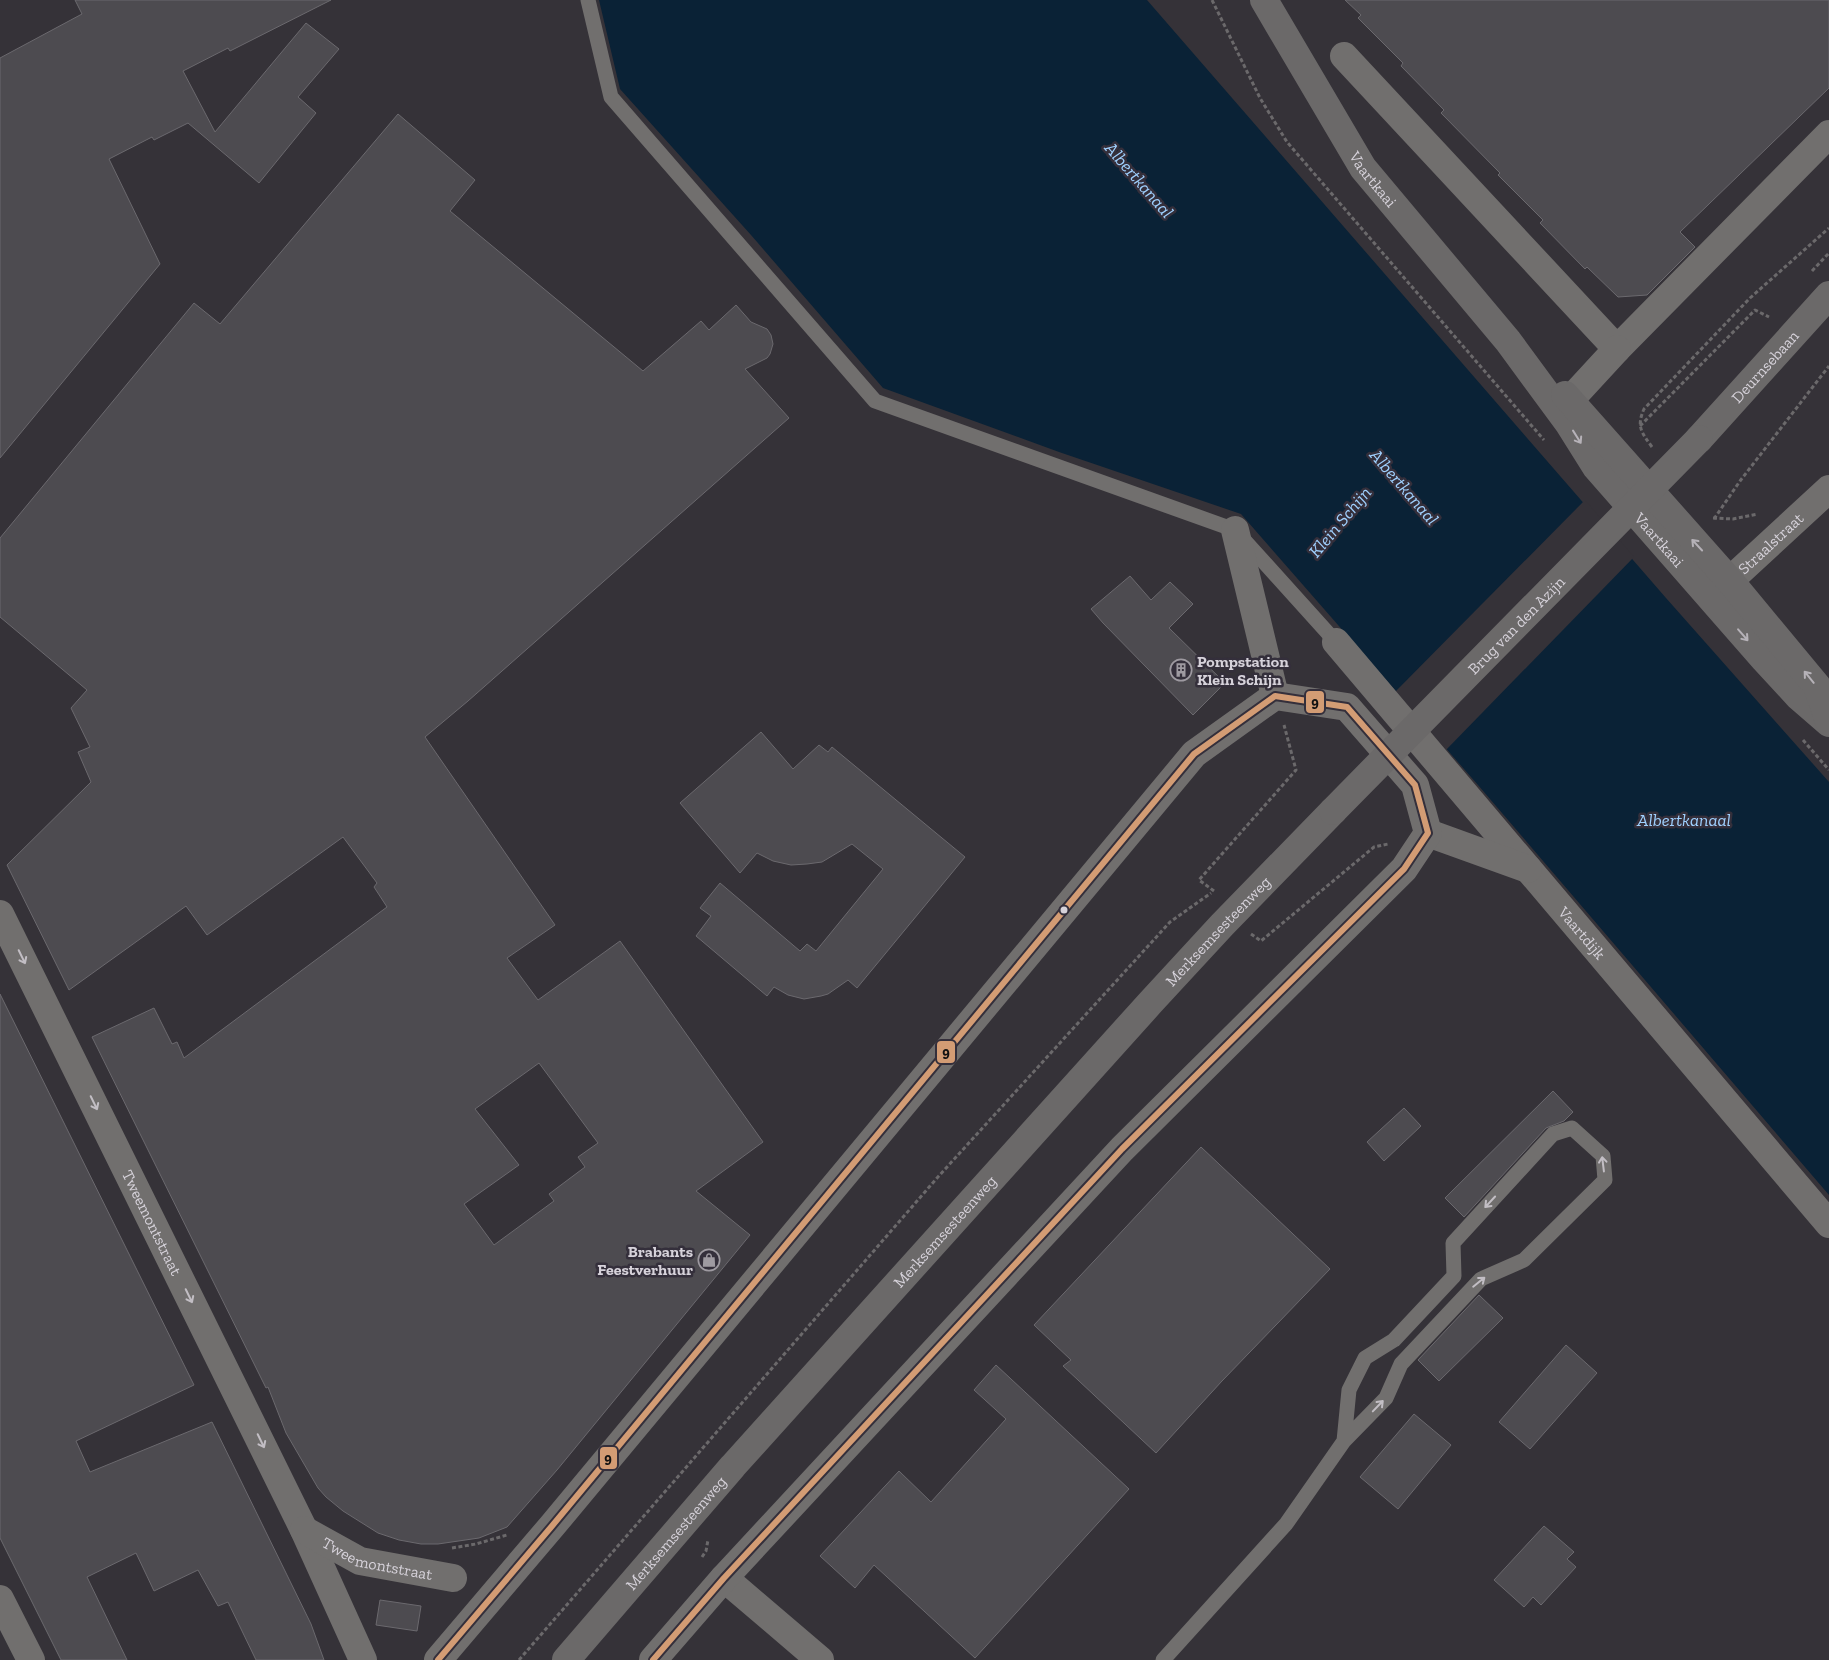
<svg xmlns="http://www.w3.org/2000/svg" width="1829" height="1660" font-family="'Zilla Slab',serif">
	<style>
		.water { fill: #0a2236 }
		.pier { fill: #353238 }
		.building { fill: #4d4b50; stroke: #6b696e; fill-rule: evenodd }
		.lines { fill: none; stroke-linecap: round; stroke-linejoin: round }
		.path { stroke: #6b696b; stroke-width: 3; stroke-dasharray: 4 2.5; stroke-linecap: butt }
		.lane { stroke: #716f6e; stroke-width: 15 }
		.street { stroke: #716f6e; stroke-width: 28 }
		.secondary { stroke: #6b6969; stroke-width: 28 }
		.secondary-bridge { stroke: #6b6969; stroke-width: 28 }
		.bus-1-casing { stroke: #342f3b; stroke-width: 10 }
		.bus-1 { stroke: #d39c74; stroke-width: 6 }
		.oneway { stroke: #b6b2b8 }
		.oneway2 { stroke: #c2bec4 }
		.bus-dot { fill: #d6d2da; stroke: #342f3b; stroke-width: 2 }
		.labels { text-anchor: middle; stroke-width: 5; stroke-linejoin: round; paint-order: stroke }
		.street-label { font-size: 16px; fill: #d6d2da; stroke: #342f3b }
		.poi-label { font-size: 16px; font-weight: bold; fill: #d6d2da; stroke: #342f3b; text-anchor: start }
		.water-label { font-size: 18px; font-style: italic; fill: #9fd0fe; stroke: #342f3b }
		.line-badge { stroke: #342f3b; stroke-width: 2 }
		.pale-badge-label { font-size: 14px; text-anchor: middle; font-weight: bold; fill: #111 }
	</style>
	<rect width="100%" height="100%" fill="#353238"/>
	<path class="water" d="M599,0H1147L1666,598L1829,782V1195L1478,785L1241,514L1059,452L883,388L751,235L620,89Z"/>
	<path class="pier" d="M1585,500L1634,557L1445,751L1394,693Z"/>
	<g class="building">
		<path d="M75,0H331L230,51L228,48L183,71L215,132L306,23L339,49L298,97L316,113L259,183L188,123L154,140L152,137L109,159L160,264L0,458V58L82,14Z"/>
		<path d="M1345,0H1829V88L1680,232L1695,247L1647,295L1618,297L1587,267L1585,269L1540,223L1543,220L1498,175L1500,173L1441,113L1444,110L1401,66L1403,63L1358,18L1361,15Z"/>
		<path d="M398,114L475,180L450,211L643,371L701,321L709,330L736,305L751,322L767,329L771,335L773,344L770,354L767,358L745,369L789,418L468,701L425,737L555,925L507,958L538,1000L620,941L763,1142L696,1191L750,1235L557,1470L507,1527L479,1538L438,1544H421L399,1540L378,1533L343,1511L326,1497L318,1488L286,1433L268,1387L266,1388L92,1037L154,1008L172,1044L177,1042L184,1058L387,907L374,887L377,883L343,837L207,935L186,906L69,990L7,865L91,782L78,752L90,747L71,708L87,690L0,617V538L194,303L220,324ZM539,1063L598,1143L578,1157L585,1167L549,1194L554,1201L494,1245L464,1204L519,1165L475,1109Z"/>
		<path d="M1130,576L1151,600L1170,582L1193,604L1169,628L1225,683L1193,715L1103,623L1091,609Z"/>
		<path d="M761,732L793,769L819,745L828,752L832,747L965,857L857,988L848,980L828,994L821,996L804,999L788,995L774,987L767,996L696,936L711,916L700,908L720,883L800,951L807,944L816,951L883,869L852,844L822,862L807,864L791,865L773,861L757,853L740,873L680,803Z"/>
		<path d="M0,994L194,1385L76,1441L90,1472L212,1422L311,1624L324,1660H256L228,1602L218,1606L198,1570L154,1591L136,1553L87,1577L127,1660H61L0,1538Z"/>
		<path d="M1553,1091L1573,1112L1564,1121L1546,1128L1464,1217L1445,1198Z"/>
		<path d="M1404,1108L1421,1126L1384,1161L1367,1142Z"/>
		<path d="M1201,1147L1330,1269L1222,1381L1156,1453L1063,1366L1071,1360L1034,1325Z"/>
		<path d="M1479,1295L1503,1318L1439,1381L1418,1360Z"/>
		<path d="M1566,1345L1597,1373L1530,1449L1499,1422Z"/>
		<path d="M996,1365L1129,1489L975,1658L874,1565L855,1588L820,1556L899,1471L931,1502L1006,1419L974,1390Z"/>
		<path d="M1414,1414L1451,1445L1398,1509L1360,1477Z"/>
		<path d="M1544,1526L1574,1552L1567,1559L1576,1567L1541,1605L1533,1597L1524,1607L1494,1580Z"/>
		<path d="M380,1600L421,1606L417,1631L376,1625Z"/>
	</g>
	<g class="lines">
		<g class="path">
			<path d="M1212,0L1260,98L1287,142L1544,440"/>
			<path d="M1812,271L1829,253"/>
			<path d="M1640,426L1755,310L1769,317"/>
			<path d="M1652,447C1642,433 1636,427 1644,409L1750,298L1829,228"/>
			<path d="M1713,518L1733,519L1758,514"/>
			<path d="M1714,519L1740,481L1829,366"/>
			<path d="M1803,740L1829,770"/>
			<path d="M1214,891L1199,880L1296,770L1284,725"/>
			<path d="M1251,934L1261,941L1374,847L1388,844"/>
			<path d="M452,1548L476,1544L507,1535"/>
			<path d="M702,1557L706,1551L708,1540"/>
			<path d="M519,1660L937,1178L1170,922L1211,893"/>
		</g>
		<g class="lane">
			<path d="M588,0L611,97L875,401L1235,530L1336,642"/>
			<path d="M1163,1660L1286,1524L1344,1441L1386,1398L1401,1364L1481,1279L1524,1260L1605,1180L1603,1156L1572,1128L1553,1134L1453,1243L1454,1276L1394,1340L1365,1358L1349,1390L1344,1441"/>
		</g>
		<g class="street">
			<path d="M1344,56L1617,349L1829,134"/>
			<path d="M1570,400L1617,349"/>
			<path d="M1235,530L1275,696"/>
			<path id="s1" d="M1713,596L1829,489"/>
			<path id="s2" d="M1336,642L1829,1224"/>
			<path d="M1428,833L1528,869"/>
			<path id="s3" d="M0,914L304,1530L363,1660"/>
			<path id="s4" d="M304,1530L360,1561L453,1578"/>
			<path d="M724,1578L820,1660"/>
			<path d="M0,1599L31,1660"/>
			<path d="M438,1660L552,1526L1194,754L1275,696L1347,707L1415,785L1428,833L1404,869L1122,1149L724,1578L653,1660"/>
		</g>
		<g class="secondary">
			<path id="s5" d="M1264,0L1363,168L1508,341L1569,424L1596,467L1764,659L1799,697L1829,723"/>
			<path d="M1565,395L1730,581L1817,686L1829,721"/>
			<path id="s6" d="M1699,439L1829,295"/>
			<path id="s7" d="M566,1660L733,1466L1150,1003L1222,925L1333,811"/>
		</g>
		<path class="secondary-bridge" id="s8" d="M1333,811L1699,439"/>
		<g class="bus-1-casing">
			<path id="bus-1" d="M438,1660L552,1526L1194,754L1275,696L1347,707L1415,785L1428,833L1404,869L1122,1149L724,1578L653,1660"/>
		</g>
		<use href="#bus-1" class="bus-1"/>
	</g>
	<defs><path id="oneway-shaft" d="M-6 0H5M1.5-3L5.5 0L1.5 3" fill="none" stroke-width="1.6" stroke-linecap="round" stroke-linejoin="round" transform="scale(1.25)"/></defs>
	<g class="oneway">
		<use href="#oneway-shaft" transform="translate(1577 437) rotate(58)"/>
		<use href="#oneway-shaft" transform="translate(1697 545) rotate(-133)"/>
		<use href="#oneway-shaft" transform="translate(1743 635) rotate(49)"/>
		<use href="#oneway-shaft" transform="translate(1809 677) rotate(-129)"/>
	</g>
	<g class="oneway2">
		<use href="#oneway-shaft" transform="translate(22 957) rotate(64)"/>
		<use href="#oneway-shaft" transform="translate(94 1103) rotate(64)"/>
		<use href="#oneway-shaft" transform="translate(1603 1164) rotate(-97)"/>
		<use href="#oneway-shaft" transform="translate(1490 1202) rotate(133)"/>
		<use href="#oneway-shaft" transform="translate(1479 1282) rotate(-39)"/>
		<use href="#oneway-shaft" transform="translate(189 1296) rotate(64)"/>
		<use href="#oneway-shaft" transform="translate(1378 1406) rotate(-46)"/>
		<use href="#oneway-shaft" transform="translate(261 1441) rotate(64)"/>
	</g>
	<defs>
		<g id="building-ring" transform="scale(1.125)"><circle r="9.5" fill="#342f3b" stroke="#9e9aa1" stroke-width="1.5"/><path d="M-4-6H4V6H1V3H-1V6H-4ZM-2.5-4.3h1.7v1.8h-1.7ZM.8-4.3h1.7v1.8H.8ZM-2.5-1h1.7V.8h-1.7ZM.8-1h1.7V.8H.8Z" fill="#9e9aa1"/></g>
		<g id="shop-ring" transform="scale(1.125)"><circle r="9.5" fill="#342f3b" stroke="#9e9aa1" stroke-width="1.5"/><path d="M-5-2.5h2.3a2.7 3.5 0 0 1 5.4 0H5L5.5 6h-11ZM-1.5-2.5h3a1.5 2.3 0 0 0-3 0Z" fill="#9e9aa1"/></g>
	</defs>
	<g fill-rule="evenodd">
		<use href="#building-ring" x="1181" y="670"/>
		<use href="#shop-ring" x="709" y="1260"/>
	</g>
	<circle class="bus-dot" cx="1064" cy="910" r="4.5"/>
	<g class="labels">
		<g class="street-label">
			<text dy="6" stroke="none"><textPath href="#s5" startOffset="210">Vaartkaai</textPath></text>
			<text dy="6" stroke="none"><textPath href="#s6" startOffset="98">Deurnsebaan</textPath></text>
			<text dy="6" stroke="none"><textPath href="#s5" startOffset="671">Vaartkaai</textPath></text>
			<text dy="6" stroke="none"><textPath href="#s1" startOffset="78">Straalstraat</textPath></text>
			<text dy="6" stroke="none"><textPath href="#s8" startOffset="261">Brug van den Azijn</textPath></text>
			<text dy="6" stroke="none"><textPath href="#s7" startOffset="978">Merksemsesteenweg</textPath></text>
			<text dy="6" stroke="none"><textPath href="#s2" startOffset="381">Vaartdijk</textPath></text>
			<text dy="6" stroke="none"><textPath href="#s3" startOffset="344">Tweemontstraat</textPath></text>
			<text dy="6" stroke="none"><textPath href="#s7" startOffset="572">Merksemsesteenweg</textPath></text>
			<text dy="6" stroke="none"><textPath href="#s7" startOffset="168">Merksemsesteenweg</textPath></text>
			<text dy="6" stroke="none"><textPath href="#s4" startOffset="80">Tweemontstraat</textPath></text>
		</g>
		<g class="poi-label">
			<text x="1197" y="667">Pompstation<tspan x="1197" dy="18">Klein Schijn</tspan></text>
			<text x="693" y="1257" text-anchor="end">Brabants<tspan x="693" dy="18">Feestverhuur</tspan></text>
		</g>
		<g class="water-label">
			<text transform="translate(1139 180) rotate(49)" y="6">Albertkanaal</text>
			<text transform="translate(1404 487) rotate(49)" y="6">Albertkanaal</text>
			<text transform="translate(1340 522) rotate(-50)" y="6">Klein Schijn</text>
			<text x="1684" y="826">Albertkanaal</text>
		</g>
	</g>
	<g class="line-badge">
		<rect x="1305" y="690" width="20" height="24" rx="5" fill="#d39c74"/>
		<rect x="936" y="1040" width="20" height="24" rx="5" fill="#d39c74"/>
		<rect x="599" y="1446" width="19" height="24" rx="5" fill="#d39c74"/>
	</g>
	<g class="pale-badge-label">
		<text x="1315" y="707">9</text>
		<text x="946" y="1057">9</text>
		<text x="608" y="1463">9</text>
	</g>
</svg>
